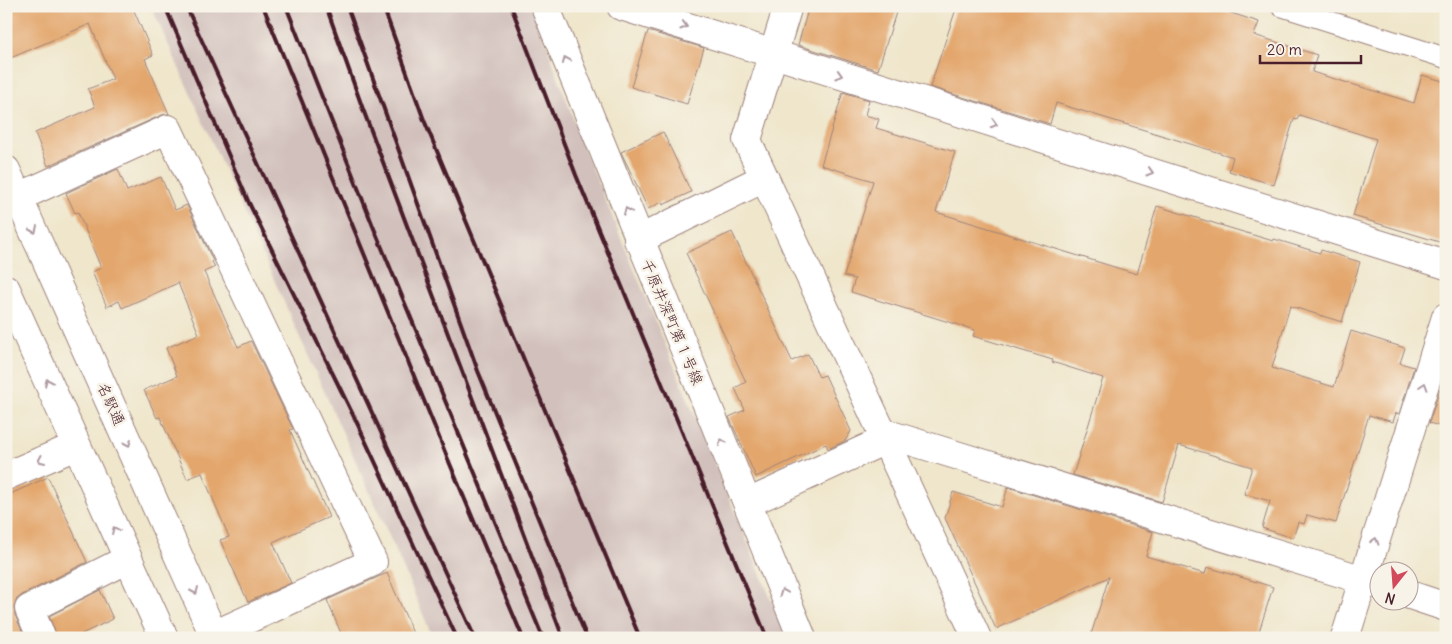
<svg xmlns="http://www.w3.org/2000/svg" width="1452" height="644" font-family="Delius,'Klee One',sans-serif">
	<style>
		.industrial { fill: #d1c0bc }
		.building { fill: #e3a66c }
		.lines { fill: none; stroke-linecap: round; stroke-linejoin: round }
		.service-casing { stroke: #9c827b; stroke-width: 22 }
		.minor-casing { stroke: #9c827b; stroke-width: 30 }
		.tertiary-casing { stroke: #9c827b; stroke-width: 30 }
		.service { stroke: #fff; stroke-width: 20 }
		.minor { stroke: #fff; stroke-width: 28 }
		.tertiary { stroke: #fff; stroke-width: 28 }
		.rail { stroke: #4a1f2b; stroke-width: 4 }
		.oneway { stroke: #ae9aa0 }
		.labels { text-anchor: middle; stroke-width: 5; stroke-linejoin: round; paint-order: stroke }
		.street-label { font-size: 15px; fill: #4a1f2b; stroke: #f7f3e8 }
	</style>
	<rect width="100%" height="100%" fill="#f7f3e8"/>
	<filter id="ink" filterUnits="userSpaceOnUse"><feTurbulence type="fractalNoise" baseFrequency=".02" numOctaves="2"/><feDisplacementMap in="SourceGraphic" scale="10" xChannelSelector="R" yChannelSelector="G"/><feConvolveMatrix kernelMatrix="1 2 1 2 8 2 1 2 1" color-interpolation-filters="sRGB"/></filter>
	<filter id="wash" filterUnits="userSpaceOnUse"><feTurbulence type="fractalNoise" baseFrequency=".0096" numOctaves="4" result="noise"/><feDisplacementMap in="SourceGraphic" scale="20" xChannelSelector="R" yChannelSelector="G"/><feGaussianBlur stdDeviation="1.12" result="paint"/><feColorMatrix in="noise" values="0 0 0 0 0 0 0 0 0 0 0 0 0 0 0 0 0 1.4 0 .05"/><feComposite in="paint" operator="in"/></filter>
	<g filter="url(#wash)">
		<rect width="100%" height="100%" fill="#efe6cb"/>
		<path class="industrial" d="M151,6H532L585,151L787,638H433L396,551Z"/>
		<g id="blocks">
			<g class="building">
				<path d="M6,6H132L153,55L145,59L169,114L162,115L48,166L35,133L95,107L88,89L113,79L90,24L6,60Z"/>
				<path d="M809,6H898L878,70L798,45Z"/>
				<path d="M957,6H1230L1228,12L1259,22L1254,35L1317,55L1312,72L1414,103L1422,75L1446,82V244L1353,216L1376,139L1299,115L1297,120L1294,119L1274,185L1229,171L1233,157L1056,103L1050,124L930,87Z"/>
				<path d="M648,31L704,48L687,104L631,87Z"/>
				<path d="M843,92L869,100L865,115L879,119L876,128L955,152L936,212L1137,274L1157,206L1273,241L1274,239L1320,253L1321,250L1360,262L1342,322L1290,306L1272,368L1334,387L1351,331L1405,348L1400,363L1414,367L1399,414L1396,413L1393,422L1369,415L1336,523L1307,515L1304,524L1298,522L1293,538L1262,528L1270,501L1244,494L1252,467L1179,445L1162,502L1073,475L1103,378L1052,362L1053,360L973,336L975,330L851,292L855,279L844,276L873,181L821,165Z"/>
				<path d="M663,132L691,192L663,205L662,202L648,209L621,152Z"/>
				<path d="M118,169L127,191L161,177L175,210L187,205L213,261L212,262L215,267L204,272L238,347L251,341L293,429L290,430L329,517L273,542L291,583L248,602L220,540L229,537L202,473L187,479L160,417L157,418L144,390L177,376L166,348L199,334L178,283L122,308L119,301L107,307L92,272L101,268L78,212L75,213L66,193Z"/>
				<path d="M732,232L792,361L808,354L819,377L825,375L851,431L845,441L828,449L826,444L756,477L729,417L745,410L735,388L746,382L686,253Z"/>
				<path d="M1444,376L1446,377V428L1429,423Z"/>
				<path d="M48,477L87,562L22,595L16,600L14,607L15,615L25,638H6V496Z"/>
				<path d="M1008,487L1153,532L1146,556L1205,574L1207,567L1273,587L1257,638H1090L1109,577L996,629L945,518L953,492L1002,507Z"/>
				<path d="M387,573L415,638H343L327,600Z"/>
				<path d="M100,590L113,619L73,638H57L49,616Z"/>
			</g>
		</g>
	</g>
	<g filter="url(#ink)">
		<use href="#blocks" fill-opacity="0" stroke="#9c827b" stroke-width="1"/>
		<g class="lines">
			<g class="service-casing">
				<path id="service" d="M1281,6L1446,58"/>
			</g>
			<g class="minor-casing">
				<g id="minor">
					<path d="M545,6C629,217 717,427 802,638"/>
					<path d="M621,6L1446,265"/>
					<path d="M19,197L168,129L373,562L214,635"/>
					<path d="M638,240L764,178"/>
					<path d="M881,432L1380,585"/>
					<path d="M6,476L76,446"/>
					<path d="M748,503L885,440"/>
					<path d="M1410,595L1446,607"/>
					<path d="M42,638L29,609L128,559"/>
					<path d="M1345,638L1446,317"/>
				</g>
			</g>
			<g class="tertiary-casing">
				<g id="tertiary">
					<path d="M788,6L747,140L977,638"/>
					<path d="M6,170L215,638"/>
					<path d="M6,289L164,638"/>
				</g>
			</g>
			<use href="#service" class="service"/>
			<use href="#minor" class="minor"/>
			<use href="#tertiary" class="tertiary"/>
			<g class="rail">
				<path d="M165,6L249,203L358,425L457,638"/>
				<path d="M186,6L475,638"/>
				<path d="M263,6L445,452L523,638"/>
				<path d="M286,6L373,226L543,638"/>
				<path d="M326,6L364,112L563,638"/>
				<path d="M347,6L478,371L587,638"/>
				<path d="M383,6L424,120L640,638"/>
				<path d="M511,6L576,175L767,638"/>
			</g>
		</g>
		<defs><path id="oneway-chevron" d="M-2-3.5L2.5 0L-2 3.5" fill="none" stroke-width="1.6" stroke-linecap="round" stroke-linejoin="round" transform="scale(1.25)"/></defs>
		<g class="oneway">
			<use href="#oneway-chevron" transform="translate(684 26) rotate(17)"/>
			<use href="#oneway-chevron" transform="translate(566 60) rotate(-112)"/>
			<use href="#oneway-chevron" transform="translate(839 75) rotate(17)"/>
			<use href="#oneway-chevron" transform="translate(994 124) rotate(17)"/>
			<use href="#oneway-chevron" transform="translate(1150 172) rotate(17)"/>
			<use href="#oneway-chevron" transform="translate(627 211) rotate(-112)"/>
			<use href="#oneway-chevron" transform="translate(34 230) rotate(66)"/>
			<use href="#oneway-chevron" transform="translate(48 382) rotate(-114)"/>
			<use href="#oneway-chevron" transform="translate(1424 386) rotate(-72)"/>
			<use href="#oneway-chevron" transform="translate(722 442) rotate(-113)"/>
			<use href="#oneway-chevron" transform="translate(128 443) rotate(66)"/>
			<use href="#oneway-chevron" transform="translate(41 460) rotate(156)"/>
			<use href="#oneway-chevron" transform="translate(115 530) rotate(-115)"/>
			<use href="#oneway-chevron" transform="translate(1375 541) rotate(-73)"/>
			<use href="#oneway-chevron" transform="translate(195 591) rotate(66)"/>
			<use href="#oneway-chevron" transform="translate(783 592) rotate(-112)"/>
		</g>
	</g>
	<g class="labels">
		<g class="street-label">
			<text transform="translate(672 322) rotate(67)" y="5">千原井深町第１号線</text>
			<text transform="translate(111 404) rotate(66)" y="5">名駅通</text>
		</g>
	</g>
	<rect width="1452" height="644" fill="none" stroke="#f7f3e8" stroke-width="25"/>
	<g transform="translate(1394 586) rotate(197)"><circle r="24" fill="#f7f3e8" stroke="#b29e9c"/>
	<path d="M0-4L9 19L0 12L-9 19Z" fill="#d1495b"/>
	<text y="-8" font-size="14" font-weight="bold" text-anchor="middle" fill="#4a1f2b">N</text>
	</g>
	<path d="M1260 55v8h101v-8" fill="none" stroke="#4a1f2b" stroke-width="2.5"/>
	<text x="1267" y="55" font-size="15" fill="#4a1f2b" stroke="#f7f3e8" stroke-width="4" paint-order="stroke">20 m</text>
</svg>
